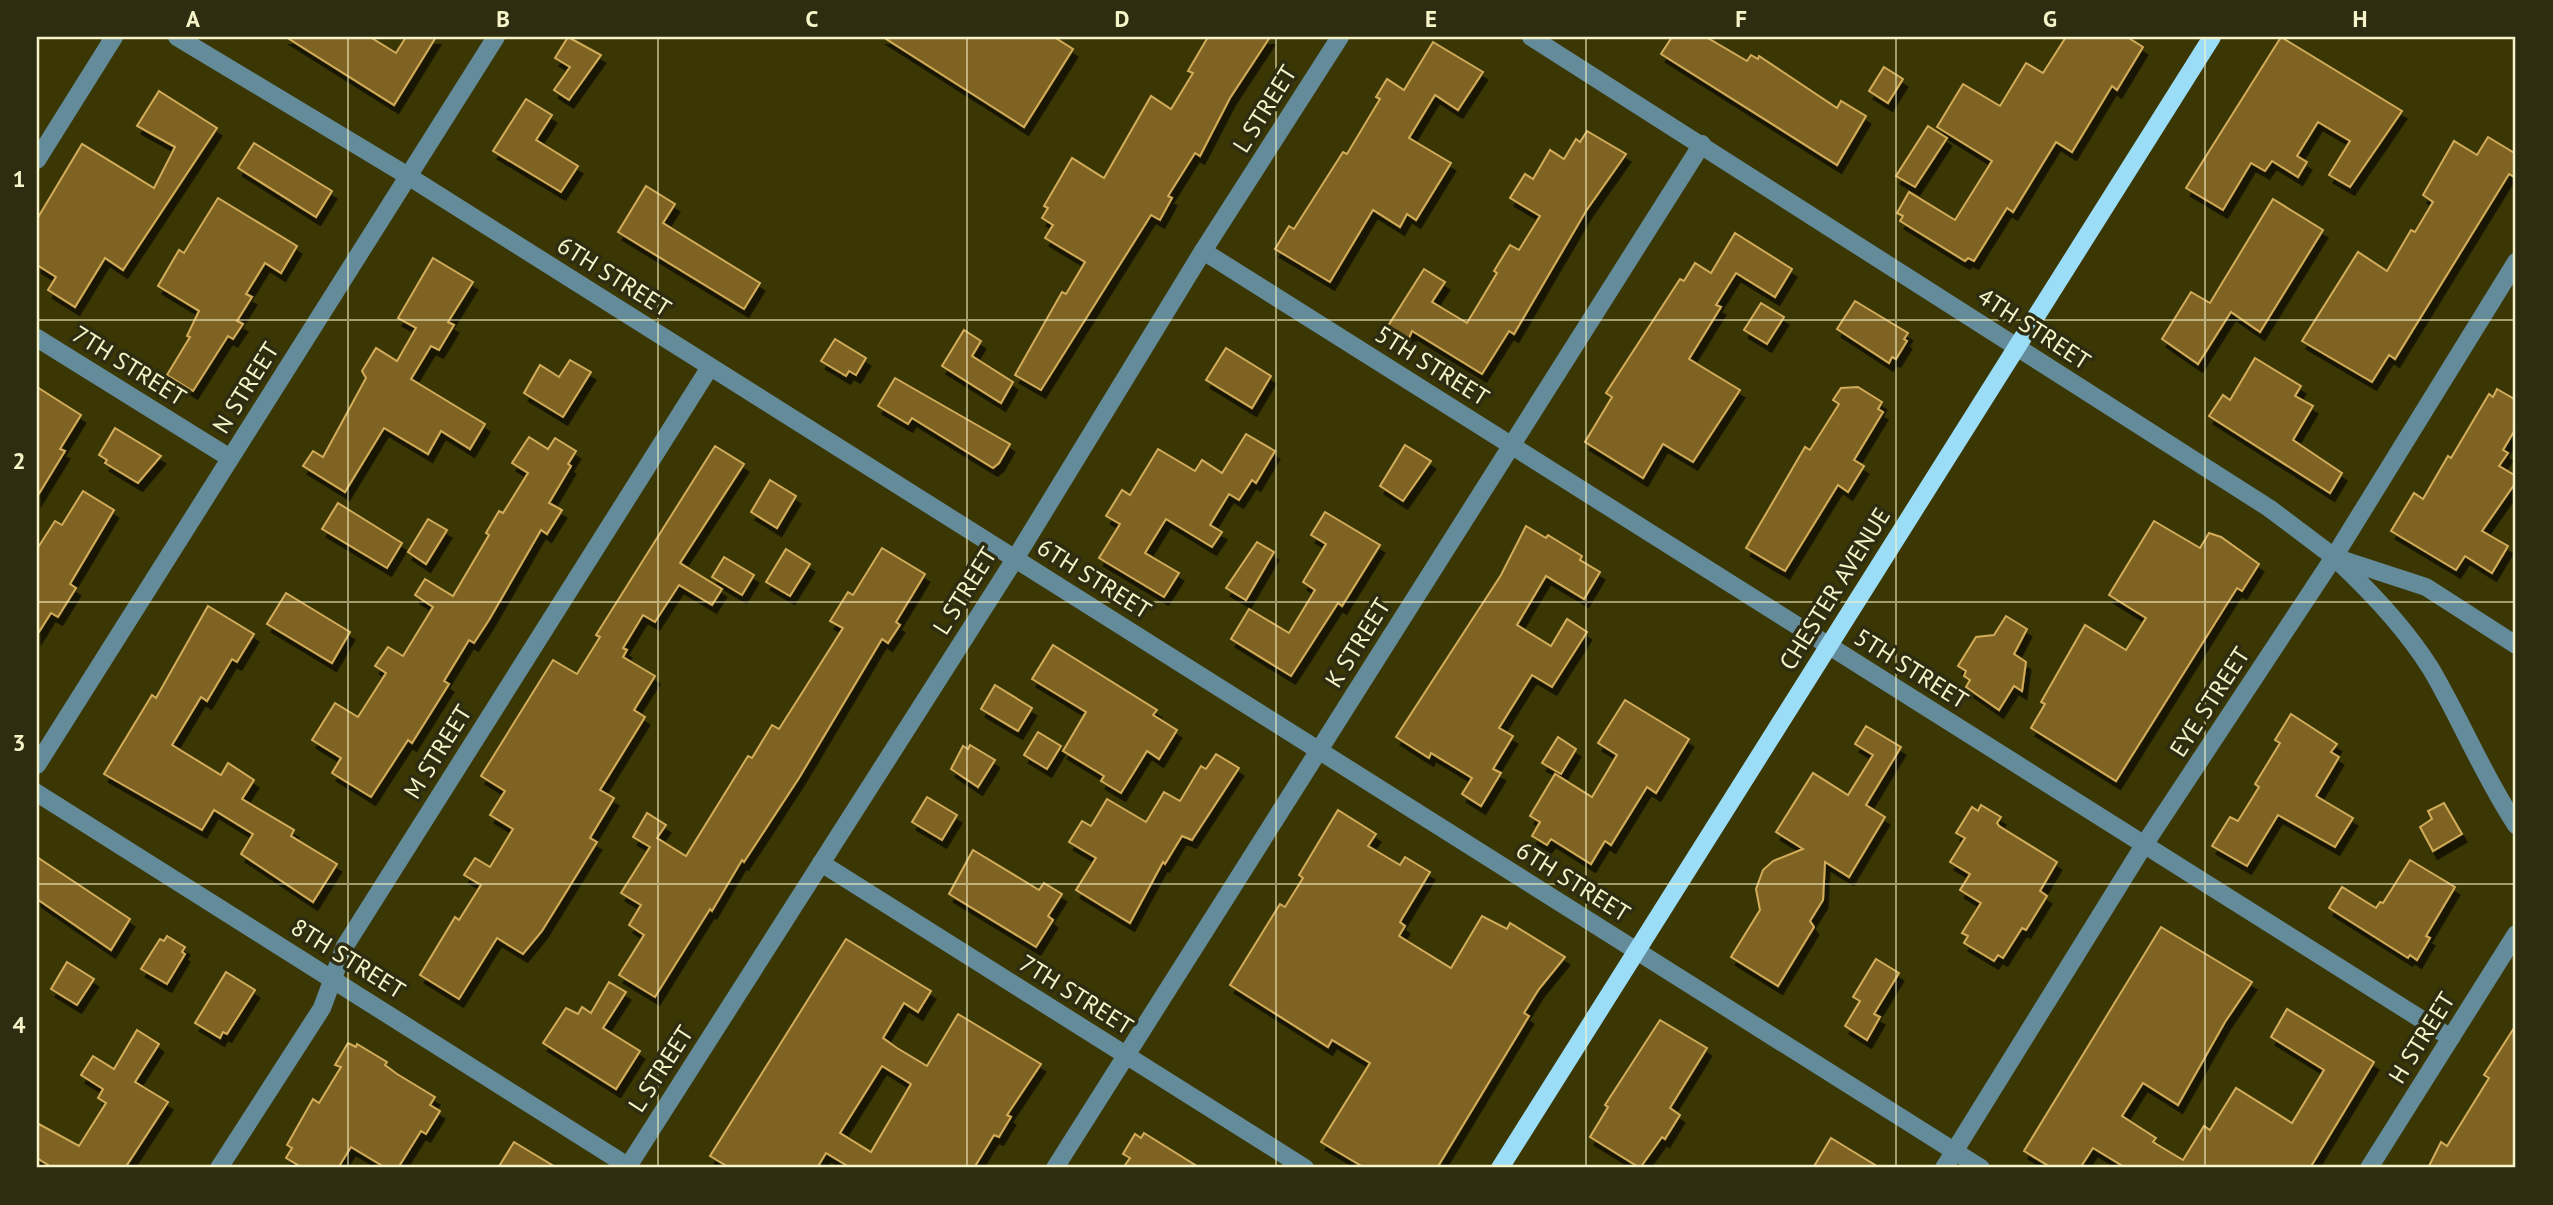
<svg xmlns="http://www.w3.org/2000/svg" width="2553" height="1205" font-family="'PT Sans',sans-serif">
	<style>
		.building { fill: #7f6324; stroke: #d3ac5a; stroke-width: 2; fill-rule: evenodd; filter: url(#shadow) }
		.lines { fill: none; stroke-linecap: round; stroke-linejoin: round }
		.minor { stroke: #638b9a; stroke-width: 18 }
		.major { stroke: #9bddf6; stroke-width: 18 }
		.grid { fill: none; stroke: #f7f4c9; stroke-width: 2; stroke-opacity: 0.55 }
		.labels { text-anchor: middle; stroke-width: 7; stroke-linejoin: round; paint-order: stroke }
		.street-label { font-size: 24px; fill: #f7f4c9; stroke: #2f2d11 }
		.neatline { fill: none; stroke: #f7f4c9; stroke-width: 2.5 }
		.grid-label { font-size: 23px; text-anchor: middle; font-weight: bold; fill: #f7f4c9 }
	</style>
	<defs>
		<filter id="shadow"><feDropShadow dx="4.5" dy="8" stdDeviation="0" flood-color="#0009"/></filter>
	</defs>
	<rect width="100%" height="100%" fill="#3b3705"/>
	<g class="building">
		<path d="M286,37H370L396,53L406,37H436L394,105Z"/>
		<path d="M568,37L601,55L569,100L554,90L570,67L555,58Z"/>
		<path d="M883,37H1054L1073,49L1024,127Z"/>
		<path d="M1208,37H1270L1230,98L1200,156L1195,153L1168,196L1172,198L1160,220L1151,215L1041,390L1015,375L1062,292L1066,294L1085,262L1045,238L1053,225L1042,218L1048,208L1044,206L1072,158L1104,178L1151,96L1171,109L1193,73L1188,71Z"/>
		<path d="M1672,37H1706L1747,61L1751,55L1758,59L1759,56L1837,108L1841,101L1866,116L1837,165L1661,54Z"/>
		<path d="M2066,37H2127L2143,47L2117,90L2112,86L2072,152L2056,142L2013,212L2007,208L1974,261L1968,258L1965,261L1900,221L1903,216L1897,213L1909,192L1955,220L1992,161L1937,127L1963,84L2000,106L2026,63L2043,73Z"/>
		<path d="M2281,37L2402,111L2350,187L2329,175L2350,141L2318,122L2297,156L2307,162L2298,177L2272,161L2265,171L2251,163L2223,210L2186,188Z"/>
		<path d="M1433,42L1483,72L1458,110L1435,95L1409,138L1451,163L1416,220L1407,214L1400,227L1373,210L1330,282L1275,249L1289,226L1294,229L1343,152L1347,154L1380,99L1376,97L1387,79L1404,90Z"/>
		<path d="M1884,67L1903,79L1888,103L1869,91Z"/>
		<path d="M159,91L217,128L123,270L105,258L75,307L48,290L56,277L37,265V219L82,144L154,188L175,147L137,126Z"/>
		<path d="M526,99L552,115L536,140L578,166L561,192L493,151Z"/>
		<path d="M1928,126L1947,138L1915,187L1896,176Z"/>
		<path d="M1587,131L1626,154L1586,211L1514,334L1509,331L1482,374L1412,331L1409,338L1388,326L1424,269L1445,282L1432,302L1467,323L1497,273L1494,271L1510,245L1519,250L1540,216L1510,198L1525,174L1533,179L1550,150L1564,159L1576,139L1580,142Z"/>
		<path d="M2488,137L2516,154V178L2509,174L2395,359L2389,355L2372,382L2302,341L2358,252L2387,271L2411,230L2415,232L2433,202L2423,195L2454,141L2477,155Z"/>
		<path d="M254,143L332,191L316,217L238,168Z"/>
		<path d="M646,186L675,204L663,223L760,283L744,309L618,232Z"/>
		<path d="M218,198L297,246L281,273L265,263L246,294L252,297L237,321L243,324L233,339L228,336L193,391L167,375L190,337L187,336L199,311L158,286L179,250L184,253Z"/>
		<path d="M2273,199L2323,230L2260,332L2231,312L2198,364L2162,339L2191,292L2210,303Z"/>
		<path d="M1735,233L1792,269L1775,297L1736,273L1716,305L1721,307L1689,359L1740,390L1693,462L1663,444L1643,478L1585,442L1612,397L1606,393L1680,279L1684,281L1695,263L1711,273Z"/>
		<path d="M433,258L473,282L448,322L454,325L439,350L431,346L411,379L485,424L470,449L441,431L428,454L384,428L345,492L303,466L313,451L323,457L366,378L362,371L376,348L397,361L416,328L398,318Z"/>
		<path d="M1855,301L1908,333L1904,339L1907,341L1896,359L1892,357L1889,363L1837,329Z"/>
		<path d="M1761,303L1784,317L1767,344L1744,330Z"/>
		<path d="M964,330L981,341L972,356L1013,382L1001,403L942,366Z"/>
		<path d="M835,339L866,358L856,375L849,371L846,376L821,361Z"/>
		<path d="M1226,348L1271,376L1252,408L1206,380Z"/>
		<path d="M2255,358L2301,386L2295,396L2313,406L2293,440L2342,473L2330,493L2209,416L2223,395L2230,400Z"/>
		<path d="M570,360L591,372L563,417L524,393L540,365L559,377Z"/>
		<path d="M895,378L1010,444L999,463L993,468L912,418L908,424L878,406Z"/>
		<path d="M37,387L81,415L60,449L65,451L37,497Z"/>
		<path d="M1858,387L1882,402L1878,409L1883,412L1854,460L1864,466L1848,492L1838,485L1785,571L1746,548L1805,447L1810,450L1839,404L1833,400L1841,388Z"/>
		<path d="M2497,389L2516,400V428L2503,450L2508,453L2499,466L2516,476V482L2482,531L2508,546L2492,573L2465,556L2456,570L2391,531L2414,493L2423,499L2448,456L2451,458L2489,394L2493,397Z"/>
		<path d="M115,428L161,456L138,483L105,463L107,460L99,455Z"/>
		<path d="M1246,434L1275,451L1256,483L1252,480L1239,500L1229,494L1210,525L1222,532L1212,547L1166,519L1145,553L1179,573L1164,597L1099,558L1120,524L1106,516L1122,490L1130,495L1158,449L1195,471L1202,460L1222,473Z"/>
		<path d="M529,437L548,449L555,438L576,451L568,464L571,466L549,503L562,510L547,534L541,530L489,620L474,643L469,640L444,681L449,684L412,743L408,740L371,797L332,773L341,758L312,740L335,703L358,717L386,673L375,666L388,647L403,656L433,607L415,595L425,579L453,596L489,535L486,533L499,511L503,513L528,473L512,463Z"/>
		<path d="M1405,445L1431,461L1403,501L1380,486Z"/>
		<path d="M715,446L744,464L680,563L722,589L712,605L679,585L655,622L643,615L623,648L627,650L623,657L655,676L634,710L645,717L600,790L614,798L590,838L597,842L542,931L523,954L497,938L459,999L420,975L455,917L459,920L481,885L464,875L475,858L490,867L513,829L490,815L505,791L481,776L553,660L577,674L600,637L596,635Z"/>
		<path d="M770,480L796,496L777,528L751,512Z"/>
		<path d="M83,491L114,510L70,584L76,588L58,617L51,613L37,635V549L55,521L62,525Z"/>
		<path d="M338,503L402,543L387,568L322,529Z"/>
		<path d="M1325,512L1380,545L1342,606L1338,603L1291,676L1231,639L1249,609L1289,633L1315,590L1303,582L1326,544L1311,535Z"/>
		<path d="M428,519L447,530L426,564L408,552Z"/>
		<path d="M2154,521L2200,548L2209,533L2221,537L2259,564L2242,591L2237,588L2116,781L2031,728L2045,704L2041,702L2085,625L2126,650L2146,618L2109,595Z"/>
		<path d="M1526,526L1546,538L1548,535L1582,556L1580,560L1600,572L1584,599L1546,576L1517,625L1551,646L1567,619L1587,632L1552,687L1532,675L1499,728L1513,736L1493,769L1501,773L1481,806L1462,794L1472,778L1431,753L1429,758L1396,737L1501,575Z"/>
		<path d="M1257,542L1274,552L1246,600L1226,588Z"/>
		<path d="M882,548L925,574L896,622L900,625L888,643L882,639L799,778L744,862L742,860L712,911L710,909L655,997L619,975L644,935L629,925L641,905L621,893L650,847L633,837L647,813L666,825L657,838L686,856L748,756L752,758L772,725L779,729L807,685L843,628L830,621L848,592L853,595Z"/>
		<path d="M786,549L810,564L790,596L766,582Z"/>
		<path d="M724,557L754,575L742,595L712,577Z"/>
		<path d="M286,593L350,632L332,663L267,624Z"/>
		<path d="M208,606L254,634L237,662L232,659L207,701L201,697L172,745L221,775L228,763L254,780L242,799L294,830L291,836L337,864L313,902L241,854L253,834L214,810L202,830L104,774L152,695L156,698Z"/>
		<path d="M2006,616L2027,629L2014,654L2026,662L2022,691L2014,686L1999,710L1966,687L1970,680L1964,676L1966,671L1958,666L1976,637L1994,635Z"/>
		<path d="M1053,645L1157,710L1153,715L1177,730L1159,759L1147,751L1121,793L1101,781L1104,776L1063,751L1086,712L1032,679Z"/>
		<path d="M995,685L1032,708L1018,731L981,709Z"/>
		<path d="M1625,700L1689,739L1656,793L1647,787L1611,845L1605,841L1591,864L1551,839L1547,845L1532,836L1540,822L1530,816L1555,774L1592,797L1617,755L1598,743Z"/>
		<path d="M2291,714L2337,744L2331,752L2339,757L2316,796L2353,818L2335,847L2278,815L2247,866L2212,846L2230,817L2238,821L2259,787L2255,784L2280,743L2275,740Z"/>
		<path d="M1866,726L1901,747L1866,805L1885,817L1849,877L1825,862L1823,900L1810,921L1814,927L1778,986L1731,957L1760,910L1756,889L1763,870L1773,861L1803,849L1776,832L1813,773L1848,795L1873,755L1855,744Z"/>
		<path d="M1038,732L1061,746L1047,769L1024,755Z"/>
		<path d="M1558,737L1576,749L1561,774L1542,763Z"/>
		<path d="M970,745L995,760L978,787L951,769L963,746L968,749Z"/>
		<path d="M1216,754L1239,768L1192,840L1182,836L1165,864L1163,862L1130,923L1076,890L1096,858L1069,842L1082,821L1091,826L1107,799L1146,822L1164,792L1180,801L1201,766L1206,769Z"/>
		<path d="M927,797L957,815L942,840L912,822Z"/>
		<path d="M2444,803L2462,834L2433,851L2420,827L2432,819L2428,811Z"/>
		<path d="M1981,805L2001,817L1997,823L1999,826L2057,862L2040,891L2047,896L2026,930L2022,928L2003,958L1998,955L1994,961L1964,943L1968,936L1962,933L1981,903L1960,890L1970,874L1950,862L1965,838L1956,833L1972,807L1978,811Z"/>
		<path d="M1338,810L1376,834L1368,846L1400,865L1405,857L1430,872L1400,922L1405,926L1399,936L1451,968L1482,916L1507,929L1510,923L1565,957L1539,989L1524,1013L1529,1016L1437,1168H1365L1321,1142L1370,1063L1332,1040L1328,1047L1230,985L1280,904L1285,907L1303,878L1299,875Z"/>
		<path d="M973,850L1039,890L1044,883L1062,894L1048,916L1053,920L1036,947L949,894Z"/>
		<path d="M37,857L130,919L111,950L37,899Z"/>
		<path d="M2410,860L2455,887L2426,936L2430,938L2417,960L2410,955L2408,958L2329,908L2342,887L2376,908L2380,902L2383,903Z"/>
		<path d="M2161,927L2252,982L2225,1022L2178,1105L2143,1083L2122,1116L2156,1138L2153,1142L2183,1160L2204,1126L2210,1130L2236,1088L2292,1123L2324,1070L2271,1037L2287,1009L2374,1062L2310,1168H2126L2093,1148L2080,1168H2052L2024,1151Z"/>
		<path d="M167,936L185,947L182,952L185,954L167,984L141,969L160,939L164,941Z"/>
		<path d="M846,939L931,991L918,1012L904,1003L883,1038L897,1048L927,1066L958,1014L1041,1064L1007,1115L1011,1117L999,1137L994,1135L974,1168H851L826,1153L817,1168H730L710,1156ZM882,1066L911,1084L871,1152L840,1133Z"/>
		<path d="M1876,959L1899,973L1874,1014L1880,1017L1867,1040L1845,1026L1860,1001L1853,997Z"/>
		<path d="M67,962L94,979L77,1005L51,989Z"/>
		<path d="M226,972L255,990L227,1034L223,1032L220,1038L195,1023Z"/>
		<path d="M609,982L626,992L603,1028L640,1051L616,1089L543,1043L566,1008L578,1014L582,1007L591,1013Z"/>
		<path d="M1660,1020L1707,1048L1670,1108L1680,1115L1665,1139L1662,1137L1640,1168L1590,1137L1608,1107L1605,1105Z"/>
		<path d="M2516,1025V1168H2428L2441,1142L2447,1146L2489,1078L2484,1075Z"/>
		<path d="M137,1030L159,1044L135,1082L168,1102L125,1168H53L37,1158V1123L79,1146L106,1103L98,1098L103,1089L81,1075L93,1056L114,1069Z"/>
		<path d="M348,1043L356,1047L357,1044L387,1062L385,1065L397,1074L435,1097L430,1105L440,1111L426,1134L421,1131L398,1168H386L351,1147L338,1168H303L286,1158L292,1148L287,1145L313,1099L319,1103L341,1067L335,1065Z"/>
		<path d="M1144,1133L1200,1168H1123L1130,1158L1123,1154L1135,1134L1141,1138Z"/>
		<path d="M1831,1138L1880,1168H1813Z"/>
		<path d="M514,1142L557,1168H498Z"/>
	</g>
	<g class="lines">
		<g class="minor">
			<path d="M177,37L408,176L1981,1168"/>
			<path d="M1531,37L2269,508L2334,557L2426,587L2516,645"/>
			<path d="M37,160L114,37"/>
			<path d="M1203,251L2451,1038"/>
			<path d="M37,338L230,458"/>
			<path d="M2339,562C2373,594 2406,629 2431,669C2461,720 2483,775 2516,825"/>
			<path d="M37,765L496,37"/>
			<path d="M37,793L631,1168"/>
			<path d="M821,863L1305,1168"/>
			<path d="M219,1168L322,1008L345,946L710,367"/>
			<path d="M627,1168L1015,559L1203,251L1340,37"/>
			<path d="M1055,1168L1702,144"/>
			<path d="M1944,1168L2144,845L2334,557L2516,262"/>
			<path d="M2369,1168L2516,934"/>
		</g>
		<path class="major" d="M1500,1168L2212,37"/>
	</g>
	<path class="grid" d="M348,37V1168M658,37V1168M967,37V1168M1276,37V1168M1586,37V1168M1896,37V1168M2205,37V1168M37,320H2516M37,602H2516M37,884H2516"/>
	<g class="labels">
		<g class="street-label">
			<text transform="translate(1265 109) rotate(-58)" y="8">L STREET</text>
			<text transform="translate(614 277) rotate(32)" y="8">6TH STREET</text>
			<text transform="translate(2034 329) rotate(33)" y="8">4TH STREET</text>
			<text transform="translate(129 366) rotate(32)" y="8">7TH STREET</text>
			<text transform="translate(1432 366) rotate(32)" y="8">5TH STREET</text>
			<text transform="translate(246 388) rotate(-58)" y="8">N STREET</text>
			<text transform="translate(1094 579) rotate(32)" y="8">6TH STREET</text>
			<text transform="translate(1835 589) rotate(-58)" y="8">CHESTER AVENUE</text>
			<text transform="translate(965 591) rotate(-58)" y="8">L STREET</text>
			<text transform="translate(1358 643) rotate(-58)" y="8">K STREET</text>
			<text transform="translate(1911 669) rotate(32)" y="8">5TH STREET</text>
			<text transform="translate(2210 702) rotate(-57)" y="8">EYE STREET</text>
			<text transform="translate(438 752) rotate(-58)" y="8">M STREET</text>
			<text transform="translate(1573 882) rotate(32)" y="8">6TH STREET</text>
			<text transform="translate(348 959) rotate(32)" y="8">8TH STREET</text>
			<text transform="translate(1076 995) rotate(32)" y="8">7TH STREET</text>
			<text transform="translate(2422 1038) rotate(-58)" y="8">H STREET</text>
			<text transform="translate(661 1069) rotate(-57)" y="8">L STREET</text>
		</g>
	</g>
	<rect width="2553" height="1205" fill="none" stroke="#2f2d11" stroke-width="77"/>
	<rect x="38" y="38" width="2476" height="1128" class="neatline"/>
	<g class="grid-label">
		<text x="193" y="27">A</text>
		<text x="503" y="27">B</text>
		<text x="812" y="27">C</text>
		<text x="1122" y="27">D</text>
		<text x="1431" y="27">E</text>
		<text x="1741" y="27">F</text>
		<text x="2050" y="27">G</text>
		<text x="2360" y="27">H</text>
		<text x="19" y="187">1</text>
		<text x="19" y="469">2</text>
		<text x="19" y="751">3</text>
		<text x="19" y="1033">4</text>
	</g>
</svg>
